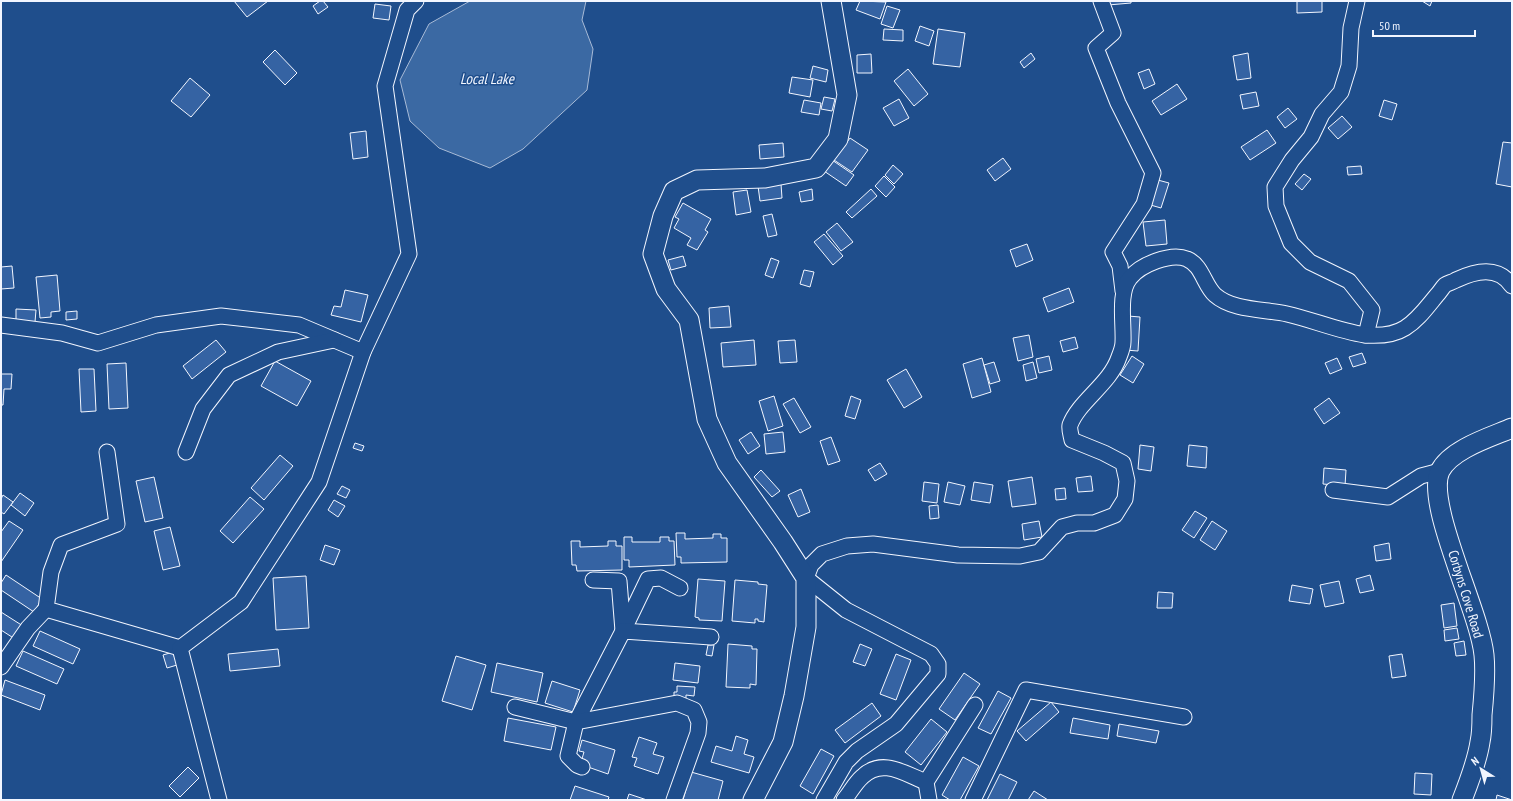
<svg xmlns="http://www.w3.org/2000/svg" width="1513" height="801" font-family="'PT Sans Narrow',sans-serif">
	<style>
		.water { fill: #3b69a3; stroke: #a8bbd7 }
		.building { fill: #3563a3; stroke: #f2f6ff }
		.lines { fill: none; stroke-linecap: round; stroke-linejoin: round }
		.minor-casing { stroke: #f2f6ff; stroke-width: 17 }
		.major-casing { stroke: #f2f6ff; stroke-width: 21 }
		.minor { stroke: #1f4e8c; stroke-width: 15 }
		.major { stroke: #1f4e8c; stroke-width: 19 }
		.labels { text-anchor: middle; stroke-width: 3; stroke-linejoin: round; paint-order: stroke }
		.street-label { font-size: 14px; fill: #f2f6ff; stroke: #1f4e8c }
		.water-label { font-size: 15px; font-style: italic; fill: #f2f6ff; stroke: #1f4e8c }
	</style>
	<rect width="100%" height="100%" fill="#1f4e8c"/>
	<path class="water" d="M470,1H586L582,20L593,49L587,90L523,149L490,168L439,148L410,121L400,80L429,24Z"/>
	<g class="building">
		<path d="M234,1H268L247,17Z"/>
		<path d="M320,1H323L328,7L318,14L313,6Z"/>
		<path d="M860,1L886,2L880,19L856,10Z"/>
		<path d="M1108,1H1131V3L1108,5Z"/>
		<path d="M1297,1H1322V12L1297,13Z"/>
		<path d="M1422,1H1432L1430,6Z"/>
		<path d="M375,4L391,6L389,20L373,18Z"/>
		<path d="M887,6L900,10L893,28L881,24Z"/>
		<path d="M920,26L934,31L929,46L915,41Z"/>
		<path d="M884,29L903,30V41L883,40Z"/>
		<path d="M938,29L965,33L960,67L933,64Z"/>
		<path d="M275,50L297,73L285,85L263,62Z"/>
		<path d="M1031,53L1035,59L1024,68L1020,62Z"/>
		<path d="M1248,53L1251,78L1237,80L1233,56Z"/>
		<path d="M871,54L872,73H857V55Z"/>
		<path d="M813,66L828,70L826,82L810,78Z"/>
		<path d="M908,69L928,94L914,106L894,81Z"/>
		<path d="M1149,69L1155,84L1144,89L1138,73Z"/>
		<path d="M792,77L813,80L810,97L789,93Z"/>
		<path d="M190,78L210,95L191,117L171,101Z"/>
		<path d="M1177,84L1187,99L1161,115L1152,101Z"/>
		<path d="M1256,92L1259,106L1243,109L1240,95Z"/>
		<path d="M824,97L835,99L832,111L821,109Z"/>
		<path d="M899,99L909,118L894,126L883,108Z"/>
		<path d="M804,100L821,103L819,115L801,112Z"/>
		<path d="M1384,100L1397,104L1392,120L1379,116Z"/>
		<path d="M1288,108L1297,119L1285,128L1277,117Z"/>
		<path d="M1342,116L1352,127L1338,139L1328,128Z"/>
		<path d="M1267,130L1276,143L1250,160L1241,147Z"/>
		<path d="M366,131L368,157L353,159L350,133Z"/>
		<path d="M850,138L868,150L852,172L834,160Z"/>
		<path d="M1503,142L1512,143V187L1496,184Z"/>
		<path d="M783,143L784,157L760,159L759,145Z"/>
		<path d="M1003,158L1011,169L995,181L987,170Z"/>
		<path d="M832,160L854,175L846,186L824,171Z"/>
		<path d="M893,165L903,174L894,184L885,175Z"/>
		<path d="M1361,166L1362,174L1348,175L1347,167Z"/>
		<path d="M1304,174L1311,179L1302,190L1295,184Z"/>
		<path d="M884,176L895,187L886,197L875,186Z"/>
		<path d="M1154,179L1169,183L1161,208L1147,204Z"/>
		<path d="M781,184L782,198L760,201L758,186Z"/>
		<path d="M812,189L813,200L801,202L799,192Z"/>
		<path d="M871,189L877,196L852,218L846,212Z"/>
		<path d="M747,190L751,212L736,215L733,192Z"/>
		<path d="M683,203L711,219L705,230L708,232L697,250L687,245L691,238L674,228L679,219L675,217Z"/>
		<path d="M772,214L777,235L768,237L763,216Z"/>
		<path d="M1165,220L1167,244L1146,246L1143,222Z"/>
		<path d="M837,223L853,242L841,251L826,232Z"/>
		<path d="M824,234L843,256L833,265L814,242Z"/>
		<path d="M1027,244L1033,260L1016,267L1010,250Z"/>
		<path d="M683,256L686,266L671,270L668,260Z"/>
		<path d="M771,258L779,261L773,278L765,275Z"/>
		<path d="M12,266L14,288L1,289V267Z"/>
		<path d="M804,270L814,272L810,287L800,284Z"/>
		<path d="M57,275L60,311L51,312V317L40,318L36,277Z"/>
		<path d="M1069,288L1074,302L1048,312L1043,298Z"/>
		<path d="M345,290L368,295L361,322L331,315L334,306L341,307Z"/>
		<path d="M729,306L731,327L710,328L709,308Z"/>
		<path d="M16,309L36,310L35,322L16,321Z"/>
		<path d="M77,311V319L66,320V312Z"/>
		<path d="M1128,316L1140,317L1138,351L1125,350Z"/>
		<path d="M1029,335L1033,357L1018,361L1013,338Z"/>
		<path d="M1075,337L1078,348L1063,352L1060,341Z"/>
		<path d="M216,340L226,352L192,379L183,366Z"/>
		<path d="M754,340L756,365L723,367L721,343Z"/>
		<path d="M795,340L797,362L780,363L778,341Z"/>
		<path d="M1362,353L1366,363L1353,367L1349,357Z"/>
		<path d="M1049,356L1052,370L1039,373L1036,359Z"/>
		<path d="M1132,356L1144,364L1133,383L1120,375Z"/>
		<path d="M982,358L991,392L972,398L963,364Z"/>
		<path d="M1337,358L1342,369L1330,374L1325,363Z"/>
		<path d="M275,361L311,381L297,406L261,386Z"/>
		<path d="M994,362L1000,381L990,384L984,365Z"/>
		<path d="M1033,362L1037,378L1026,381L1023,365Z"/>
		<path d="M126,363L128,408L109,409L107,364Z"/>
		<path d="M79,369H94L96,411L81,412Z"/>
		<path d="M906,369L922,397L904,408L887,380Z"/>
		<path d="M1,374H12L11,389H4L3,405H1Z"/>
		<path d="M774,396L783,426L768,431L759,401Z"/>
		<path d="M851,396L861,400L855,419L845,416Z"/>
		<path d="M794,398L811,427L800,433L783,404Z"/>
		<path d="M1329,398L1340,413L1324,424L1314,409Z"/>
		<path d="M751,432L760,446L748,454L739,440Z"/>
		<path d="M783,432L785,452L766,454L764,434Z"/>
		<path d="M831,437L840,461L828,465L820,441Z"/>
		<path d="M355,443L364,446L362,451L353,448Z"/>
		<path d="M1140,445L1154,447L1151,471L1138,469Z"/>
		<path d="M1189,445L1207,447L1206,468L1187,466Z"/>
		<path d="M280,455L293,466L264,500L251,488Z"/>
		<path d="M880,463L887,474L875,481L868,470Z"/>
		<path d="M1324,468L1346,470L1345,486L1323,484Z"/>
		<path d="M761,470L780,491L772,497L754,477Z"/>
		<path d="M1091,476L1093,491L1078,492L1076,478Z"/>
		<path d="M154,477L163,518L145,522L136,481Z"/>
		<path d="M1032,477L1036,504L1012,507L1008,481Z"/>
		<path d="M924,482L939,484L937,503L922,501Z"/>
		<path d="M948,482L965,486L960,505L944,502Z"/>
		<path d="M974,482L993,485L990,503L971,500Z"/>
		<path d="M342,486L350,490L346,498L337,494Z"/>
		<path d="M1065,488L1066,499L1056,500L1055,489Z"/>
		<path d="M801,489L810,512L798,517L788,495Z"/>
		<path d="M20,493L34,503L25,516L11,505Z"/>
		<path d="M3,495L13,502L4,514L1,512V499Z"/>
		<path d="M250,497L264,509L233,543L220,531Z"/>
		<path d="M334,500L345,506L338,517L328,510Z"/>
		<path d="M938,505L939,518L930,519L929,506Z"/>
		<path d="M1195,511L1207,518L1194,538L1182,530Z"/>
		<path d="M9,521L23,530L1,562V532Z"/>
		<path d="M1039,521L1042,537L1024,540L1022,524Z"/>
		<path d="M1212,521L1227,531L1215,550L1200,540Z"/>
		<path d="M170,527L180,566L163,570L154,531Z"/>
		<path d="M676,533H685V539L713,538V534H721V538H727V562L681,563V557H677Z"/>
		<path d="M624,537H632V542H660V537H669V541H674L675,565L629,567V560H624Z"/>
		<path d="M571,541H580V547L608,546V541H616V546H622V570L577,571L576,565H572Z"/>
		<path d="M1389,543L1391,559L1376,561L1374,546Z"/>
		<path d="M325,545L340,550L334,565L320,560Z"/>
		<path d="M6,575L42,599L34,612L1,590V583Z"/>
		<path d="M1370,575L1374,590L1360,593L1356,579Z"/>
		<path d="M306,576L309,628L276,630L273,578Z"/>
		<path d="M698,579L725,581L722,621L699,620V618L695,617Z"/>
		<path d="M735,580L758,582V584L767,585L764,622L758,621V619H755V623L732,621Z"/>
		<path d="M1339,581L1344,603L1325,607L1320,585Z"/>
		<path d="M1292,585L1313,589L1310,604L1289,601Z"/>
		<path d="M1158,592L1173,593L1172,608H1157Z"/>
		<path d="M1454,603L1457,626L1444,628L1441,605Z"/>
		<path d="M1,612L23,626L15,639L1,630Z"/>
		<path d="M1457,628L1459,639L1445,641L1444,630Z"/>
		<path d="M40,631L80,649L73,664L33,646Z"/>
		<path d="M1464,641L1466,655L1456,656L1454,643Z"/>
		<path d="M728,644L752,646V649H757L756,685L750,684V688L726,687Z"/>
		<path d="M860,644L872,649L865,666L853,662Z"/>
		<path d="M708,645H714L712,656L706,655Z"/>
		<path d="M278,649L280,666L230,671L228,654Z"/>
		<path d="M23,651L64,669L57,684L16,666Z"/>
		<path d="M173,652L177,665L167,668L163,655Z"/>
		<path d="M896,654L911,660L896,700L880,694Z"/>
		<path d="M1402,654L1406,676L1392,678L1389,656Z"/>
		<path d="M456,656L486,665L472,710L442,701Z"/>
		<path d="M497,663L543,673L537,702L491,692Z"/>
		<path d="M675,663L700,666L698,683L673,680Z"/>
		<path d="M964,673L980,684L955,720L939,709Z"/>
		<path d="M5,680L45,695L40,710L1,695Z"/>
		<path d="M552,681L580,690L573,712L545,703Z"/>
		<path d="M677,686L695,687L694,696L686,695V700L674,699V692H677Z"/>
		<path d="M998,691L1011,698L991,734L978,728Z"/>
		<path d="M1051,702L1059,712L1026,741L1017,731Z"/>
		<path d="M872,703L881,716L845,743L835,730Z"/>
		<path d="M508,718L556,727L551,750L504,741Z"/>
		<path d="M1073,718L1110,725L1108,739L1070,733Z"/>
		<path d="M931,719L947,732L921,765L905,752Z"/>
		<path d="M1119,724L1159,731L1156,743L1117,736Z"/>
		<path d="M736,736L748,740L744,754L754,757L749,773L711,762L716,746L732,751Z"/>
		<path d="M639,737L657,743L653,754L664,757L658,774L634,766L637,758L632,757Z"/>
		<path d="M582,740L615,750L608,774L588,767L589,765L581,762L584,752L579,751Z"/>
		<path d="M821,749L834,756L813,794L800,786Z"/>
		<path d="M963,757L979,766L960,800H950L942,795Z"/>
		<path d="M188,767L199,778L180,797L169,786Z"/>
		<path d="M691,772L723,781L718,800H683Z"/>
		<path d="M1415,773L1432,774L1431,795L1414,794Z"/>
		<path d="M1000,774L1017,782L1008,800H987Z"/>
		<path d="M575,786L609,797L608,800H570Z"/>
		<path d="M1034,791L1048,800H1028Z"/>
		<path d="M629,794L647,800H627Z"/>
		<path d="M1497,795L1512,800H1496Z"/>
	</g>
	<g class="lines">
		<g class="minor-casing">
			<g id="minor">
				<path d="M1101,1L1113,33L1096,48L1118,103L1153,173L1144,204L1113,252L1120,266L1123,291"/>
				<path d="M1357,1L1351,28L1349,66L1341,92L1322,114L1311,137L1292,160L1275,187L1276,206L1291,243L1310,262L1349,281L1372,310L1366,335"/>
				<path d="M1,325L62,333L98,343L156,325L221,316L299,325L363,352"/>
				<path d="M107,452L117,524L61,545L51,572L46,609L180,648"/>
				<path d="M186,452L203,409L229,375L278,352L334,340"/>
				<path d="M1333,490L1388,497L1421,476L1440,471"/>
				<path d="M593,580L619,581L623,631L648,579L661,578L680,588"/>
				<path d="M1,667L28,628L46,609"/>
				<path d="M515,707L576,722L623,631L711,637"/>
				<path d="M582,767L577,765L568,756L576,722L677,703L694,710L699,722L698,733L674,800"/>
				<path d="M219,800L180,648L241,602L319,482L363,352L409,254L385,86L407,10L416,1"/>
				<path d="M824,800L846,762L857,751L896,724L938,674V664L931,654L846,610L806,578L811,565L822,554L847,546L873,544L958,555L1020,556L1039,552L1062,527L1077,523H1094L1115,515L1125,499L1127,481L1123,463L1104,453L1072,440C1071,435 1069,429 1070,425C1079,401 1110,384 1119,357C1121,352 1123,347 1123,342C1124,324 1118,292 1130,278C1140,265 1171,252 1187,259C1202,265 1204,285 1215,295C1233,311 1265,309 1287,314C1313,320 1339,331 1365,335C1378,336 1394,335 1405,328C1418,320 1427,307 1437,295C1440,292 1442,288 1445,285C1448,283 1453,282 1456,280C1475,271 1498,265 1512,286"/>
				<path d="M844,800C850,793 855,783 862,777C882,757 905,774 926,782"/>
				<path d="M929,800L926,782L975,705"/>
				<path d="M973,800L1026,690L1184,717"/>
			</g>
		</g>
		<g class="major-casing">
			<g id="major">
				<path d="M753,800L783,742L794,696L806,627V578L783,542L727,463L707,419L689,320L666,289L653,254L663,216L674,191L697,180L765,178L816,168L838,139L847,95L831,1"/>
				<path d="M1462,800C1469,782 1477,762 1480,742C1482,733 1482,724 1482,715C1484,695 1486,675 1484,655C1480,612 1425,504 1440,471C1451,449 1491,437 1512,428"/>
			</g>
		</g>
		<use href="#minor" class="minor"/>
		<use href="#major" class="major"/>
	</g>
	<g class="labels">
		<g class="street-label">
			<text transform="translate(1466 594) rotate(73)" y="5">Corbyns Cove Road</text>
		</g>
		<g class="water-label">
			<text x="487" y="84">Local Lake</text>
		</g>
	</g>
	<rect width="1513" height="801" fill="none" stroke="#f2f6ff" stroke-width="4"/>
	<g transform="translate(1481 769) rotate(323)" stroke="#1f4e8c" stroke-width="3" paint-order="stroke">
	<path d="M0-3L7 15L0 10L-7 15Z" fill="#f2f6ff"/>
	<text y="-6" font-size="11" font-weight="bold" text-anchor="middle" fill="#f2f6ff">N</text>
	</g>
	<path d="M1373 30v6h102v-6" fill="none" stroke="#f2f6ff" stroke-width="2"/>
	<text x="1379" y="30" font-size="12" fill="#f2f6ff" stroke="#1f4e8c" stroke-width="3" paint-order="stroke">50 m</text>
</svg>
